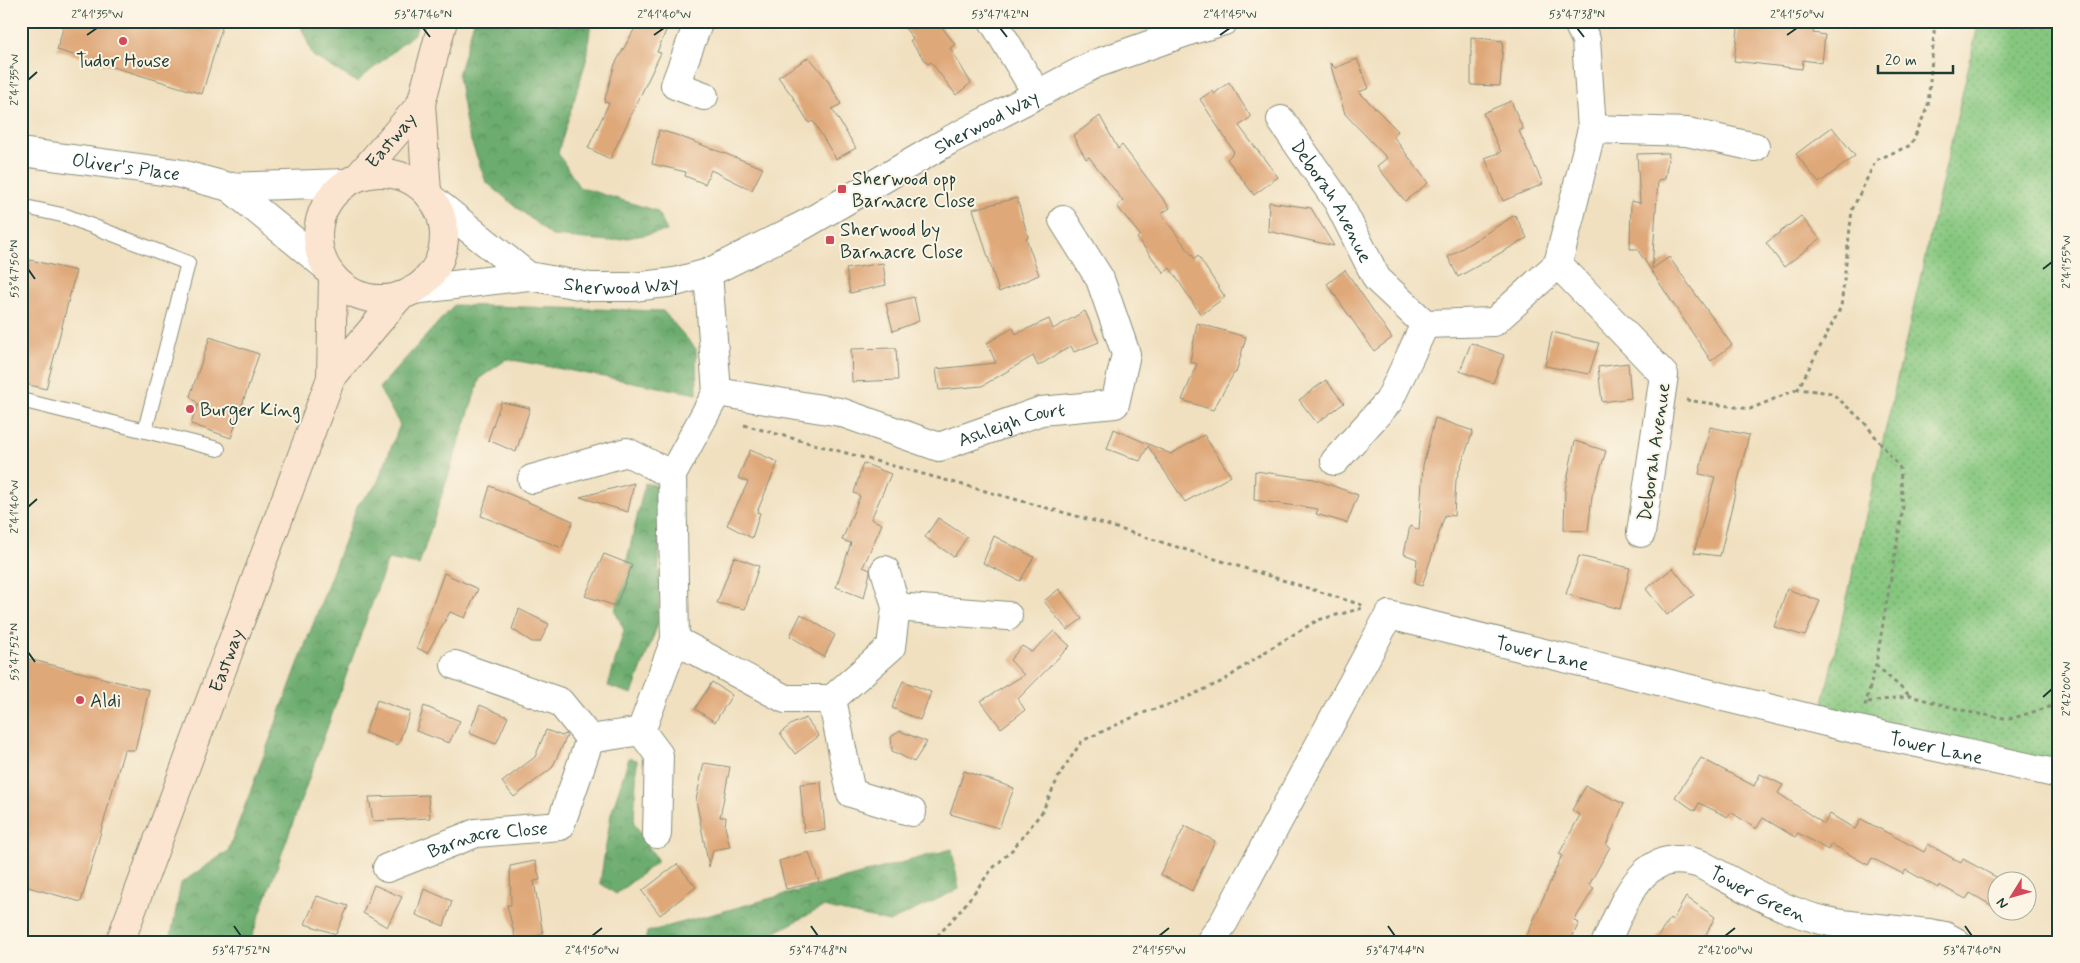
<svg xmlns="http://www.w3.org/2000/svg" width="2080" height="963" font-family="Mynerve,sans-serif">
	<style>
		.grass { fill: url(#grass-dots); stroke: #52825a }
		.forest { fill: url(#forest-crowns); stroke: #467451 }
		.building { fill: #dfa879 }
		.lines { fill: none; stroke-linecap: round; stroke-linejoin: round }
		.service-casing { stroke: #888e7a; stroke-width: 16 }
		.minor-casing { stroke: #888e7a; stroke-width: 30 }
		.tertiary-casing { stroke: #888e7a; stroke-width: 30 }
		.secondary-casing { stroke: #888e7a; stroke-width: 30 }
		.path { stroke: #888e7a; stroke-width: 3; stroke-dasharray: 4 4; stroke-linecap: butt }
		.service { stroke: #fff; stroke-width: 14 }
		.minor { stroke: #fff; stroke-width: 28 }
		.tertiary { stroke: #fff; stroke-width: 28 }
		.secondary { stroke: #fce5d0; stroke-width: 28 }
		.ticks { fill: none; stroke: #1f3d34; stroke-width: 2 }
		.poi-dot { fill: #d1495b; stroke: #fcf5e5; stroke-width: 2 }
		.labels { text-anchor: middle; stroke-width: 4; stroke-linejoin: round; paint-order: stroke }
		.poi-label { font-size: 19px; fill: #1f3d34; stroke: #fcf5e5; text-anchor: start }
		.street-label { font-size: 19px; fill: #1f3d34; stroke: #fcf5e5 }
		.neatline { fill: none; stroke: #1f3d34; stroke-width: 2 }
		.ticks-label { font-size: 12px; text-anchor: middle; fill: #1f3d34 }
	</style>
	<defs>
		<pattern id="grass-dots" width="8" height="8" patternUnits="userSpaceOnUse" patternTransform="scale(1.25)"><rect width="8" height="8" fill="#86c77f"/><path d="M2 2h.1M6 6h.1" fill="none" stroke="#6da369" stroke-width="1.8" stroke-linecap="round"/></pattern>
		<pattern id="forest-crowns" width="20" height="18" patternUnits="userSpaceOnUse" patternTransform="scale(1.25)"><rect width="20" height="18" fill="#6cac6e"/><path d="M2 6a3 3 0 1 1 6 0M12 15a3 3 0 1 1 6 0" fill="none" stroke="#588d5b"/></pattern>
	</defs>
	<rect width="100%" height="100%" fill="#fcf5e5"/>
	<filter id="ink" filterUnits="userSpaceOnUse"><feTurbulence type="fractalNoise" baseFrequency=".02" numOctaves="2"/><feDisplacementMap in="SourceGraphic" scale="10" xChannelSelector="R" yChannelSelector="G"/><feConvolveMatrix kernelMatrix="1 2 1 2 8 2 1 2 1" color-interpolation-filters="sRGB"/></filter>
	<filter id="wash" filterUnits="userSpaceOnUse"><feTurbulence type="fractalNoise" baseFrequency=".0096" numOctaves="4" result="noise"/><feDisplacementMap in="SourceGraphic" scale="20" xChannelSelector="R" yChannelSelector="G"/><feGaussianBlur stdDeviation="1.12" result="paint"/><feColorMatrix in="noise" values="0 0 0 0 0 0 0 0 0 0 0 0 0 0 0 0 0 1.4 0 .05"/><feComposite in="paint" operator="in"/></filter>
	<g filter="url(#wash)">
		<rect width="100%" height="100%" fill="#f0e0c0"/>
		<path class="grass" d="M1979,21H2059V767L1820,716Z"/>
		<g class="forest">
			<path d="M299,21H419L415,33L357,82L313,56Z"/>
			<path d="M474,21H591L586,61L558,153L579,187L657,211L667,231L609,241L552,236L486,182L467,130L458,75Z"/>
			<path d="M454,305L663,311L696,349L697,394L507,359L480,378L419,565L388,559L250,942H170L181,883L228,851L358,504L376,486L400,425L379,388Z"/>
			<path d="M645,483L659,486V621L632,694L608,686L624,630L615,611Z"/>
			<path d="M629,758L637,760L634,823L658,861L616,894L600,883L611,814Z"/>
			<path d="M952,849L959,889L889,922L823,907L757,942H645L647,932Z"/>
			<path d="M632,937L631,942H571Z"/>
		</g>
		<g id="blocks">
			<g class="building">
				<path d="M65,21H224L202,94L57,50Z"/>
				<path d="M639,21H670L657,52L661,53L610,159L588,148L609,103L604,102L615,64Z"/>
				<path d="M899,21H937L955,44L950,48L971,83L956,95L931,62L928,64L910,41L913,38Z"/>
				<path d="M1739,21H1815L1813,33L1825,35L1822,63L1803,60L1802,69L1734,61Z"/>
				<path d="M1471,37L1503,41L1500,86L1471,85Z"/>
				<path d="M809,57L827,79L841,104L832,109L856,148L836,159L813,121L809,123L793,97L778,77Z"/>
				<path d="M1357,59L1369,88L1359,92L1398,131L1393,136L1428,183L1405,201L1377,166L1387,158L1345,114L1330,63L1335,68Z"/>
				<path d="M1229,82L1251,117L1239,126L1278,177L1254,195L1227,159L1234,152L1200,99L1212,91L1214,94Z"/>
				<path d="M1511,101L1523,129L1519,131L1543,184L1503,201L1485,158L1501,152L1483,113Z"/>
				<path d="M1100,116L1118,149L1122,145L1170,208L1161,214L1195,259L1198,256L1225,297L1201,315L1170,268L1164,273L1137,238L1140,235L1117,206L1123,201L1089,157L1086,159L1073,136Z"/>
				<path d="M1832,127L1855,156L1819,183L1796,154Z"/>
				<path d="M659,130L676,135L763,168L752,190L711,170L705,184L685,176L686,172L652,164Z"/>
				<path d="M1669,153L1665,179L1658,180L1652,269L1669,257L1732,345L1711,361L1637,249H1630L1631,201L1640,203L1637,154Z"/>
				<path d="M1017,198L1028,237L1026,238L1039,275L999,292L973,209Z"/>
				<path d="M1269,202L1311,208L1334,246L1268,231Z"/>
				<path d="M1515,215L1527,238L1458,277L1448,257Z"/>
				<path d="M1801,216L1820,239L1784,267L1766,243Z"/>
				<path d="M30,260L76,271L46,389L21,383V295Z"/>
				<path d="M883,263L886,285L850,293L846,269Z"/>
				<path d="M1345,270L1392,338L1374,351L1327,284Z"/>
				<path d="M914,297L919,321L893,331L886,304Z"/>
				<path d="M1085,311L1099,342L1074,352L1071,346L1038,366L1033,356L982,386L939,390L936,369L996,363L987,343L1013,328L1016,334L1049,319L1053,329Z"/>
				<path d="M1197,323L1246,337L1236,373H1234L1213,410L1182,400L1197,364L1190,362Z"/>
				<path d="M1552,332L1599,343L1589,374L1545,366Z"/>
				<path d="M210,337L259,354L231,438L191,424L198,404L190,396Z"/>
				<path d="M1471,343L1504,355L1493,383L1460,371Z"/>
				<path d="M896,348L898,380L852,382L851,349Z"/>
				<path d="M1628,363L1631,398L1602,402L1598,367Z"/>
				<path d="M1326,380L1344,403L1317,423L1299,400Z"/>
				<path d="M501,402L530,408L516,452L488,440Z"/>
				<path d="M1435,418L1473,431L1456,480L1454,516L1445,515L1422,586L1415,584L1417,559L1404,554L1410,526L1419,530L1423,465Z"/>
				<path d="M1710,427L1749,435L1720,556L1694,553L1715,477L1699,474Z"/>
				<path d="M1114,429L1171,454L1204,435L1231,476L1185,502L1148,446L1140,461L1107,449Z"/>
				<path d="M1575,441L1606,451L1592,496L1588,531L1564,530L1565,490Z"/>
				<path d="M750,450L778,462L757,512L760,513L752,538L727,525L748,482L738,478Z"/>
				<path d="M863,463L891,474L871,519L882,524L863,567L870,570V572L864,598L836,587L851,543L842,540L860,496L854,493Z"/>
				<path d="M1255,471L1314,479L1358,495L1347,523L1316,514L1318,509L1254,500Z"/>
				<path d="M634,483L628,512L580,497Z"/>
				<path d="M490,486L573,521L562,548L481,516Z"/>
				<path d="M938,518L967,537L954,557L925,537Z"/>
				<path d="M994,536L1034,557L1020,581L983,563Z"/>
				<path d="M604,554L632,565L616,606L585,596Z"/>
				<path d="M1579,556L1630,568L1620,609L1566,594Z"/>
				<path d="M734,557L759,566L745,609L717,603Z"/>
				<path d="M1673,568L1694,595L1667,615L1646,589Z"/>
				<path d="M444,573L478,589L465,618L450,612L427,653L417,648Z"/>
				<path d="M1059,589L1082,619L1067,630L1044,601Z"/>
				<path d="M1787,589L1820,601L1805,636L1774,627Z"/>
				<path d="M519,609L549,624L540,642H532L512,629Z"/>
				<path d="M801,614L835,635L824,657L790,636Z"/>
				<path d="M1054,631L1070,646L1018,699L1025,710L1001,728L981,701L1024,675L1010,660L1022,646L1032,652Z"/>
				<path d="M21,657L149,690L135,750H124L81,902L21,885Z"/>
				<path d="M903,681L931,692L920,720L892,708Z"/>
				<path d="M712,682L732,695L715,722L695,709Z"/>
				<path d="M377,700L410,712L398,745L365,733Z"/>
				<path d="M480,705L508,717L496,744L469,733Z"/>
				<path d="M424,706L460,721L449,743L416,731Z"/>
				<path d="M806,718L819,736L795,754L780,733L792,724Z"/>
				<path d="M546,730L562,736L565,734L567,736L552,768L514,797L502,782L535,757Z"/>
				<path d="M900,731L927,742L914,762L892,751L891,737Z"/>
				<path d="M1701,758L1754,786L1760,774L1783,785L1778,793L1824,824L1830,814L1855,829L1861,819L1924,852L1928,844L1961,863L1963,859L1998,878V909L1970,893L1966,899L1939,885L1938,888L1906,870L1903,874L1872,858L1868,865L1831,844L1828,850L1798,833L1795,837L1763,818L1756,829L1731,812L1728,817L1699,803L1695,811L1675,797Z"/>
				<path d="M704,763L730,767L720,817H726L725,827L730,847L713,850L709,867L696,800Z"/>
				<path d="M964,771L1014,788L999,828L950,814Z"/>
				<path d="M821,782L825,830L804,832L800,784Z"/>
				<path d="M1586,786L1624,804L1606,845L1610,847L1589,885L1594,888L1574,921L1579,923L1570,942H1524L1562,855L1559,854L1580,815L1572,810Z"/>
				<path d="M428,795L430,818L373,821L369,797Z"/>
				<path d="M1185,826L1215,841L1192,891L1160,874Z"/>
				<path d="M809,852L819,882L786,889L779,861Z"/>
				<path d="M535,861L540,880L534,881L543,934L516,941L507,905H511L510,866Z"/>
				<path d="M677,864L696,887L660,915L642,891Z"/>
				<path d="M374,885L402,897L387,927L363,913Z"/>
				<path d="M424,889L452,901L444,926L416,915Z"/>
				<path d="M317,896L348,906L336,934L305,924Z"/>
				<path d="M1686,897L1715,917L1702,942H1654L1670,919L1672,921Z"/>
			</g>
		</g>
	</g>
	<g filter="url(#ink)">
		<use href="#blocks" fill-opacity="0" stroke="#888e7a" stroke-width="1"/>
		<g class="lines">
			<g class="service-casing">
				<g id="service">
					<path d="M21,206L66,216L188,263L145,430"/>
					<path d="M21,400L218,449"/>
				</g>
			</g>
			<g class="minor-casing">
				<g id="minor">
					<path d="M699,21L675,85L704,96"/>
					<path d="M993,21L1037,94"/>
					<path id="s1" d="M1281,120L1338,202L1377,279L1425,324L1494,322L1558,264L1592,129L1586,40L1577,21"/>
					<path d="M1592,129L1687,132L1755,147"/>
					<path d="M1558,264L1664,375L1641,533"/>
					<path id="s2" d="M717,392L840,412L939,447L1041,411L1115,404L1126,354L1100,279L1063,220"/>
					<path d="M1335,461L1389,401L1425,324"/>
					<path d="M532,479L627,452L672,475"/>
					<path d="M896,607L1008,616"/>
					<path d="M675,640L785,699H832L891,647L896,607L885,570"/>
					<path d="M455,665L560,702L590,739"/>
					<path d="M832,699L851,793L912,812"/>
					<path d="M641,731L659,755L657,834"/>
					<path id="s3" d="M387,868L476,833L560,826L590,739L641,731L675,640L672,475L717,392L708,273"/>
					<path id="s4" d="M1210,942L1224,922L1389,615L1854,729L2059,774"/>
					<path id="s5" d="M1606,942C1626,900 1641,845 1700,864C1740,885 1781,911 1826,921C1859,928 1895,929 1929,933L1945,936L1956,942"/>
				</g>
			</g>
			<g class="tertiary-casing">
				<g id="tertiary">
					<path id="s6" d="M21,152L177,173L229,187L346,183"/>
					<path d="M229,187L324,265"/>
					<path d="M432,199L528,276"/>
					<path id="s7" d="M413,290L528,276L590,287H633L675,282L708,273L804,225L950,140L1095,64L1192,30L1224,21"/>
				</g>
			</g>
			<g class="secondary-casing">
				<g id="secondary">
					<circle cx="381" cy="236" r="63"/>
					<path id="s8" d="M359,176L421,104"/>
					<path d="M427,192L421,104L443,21"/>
					<path d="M331,378L400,296"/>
					<path id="s9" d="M120,942L331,378L333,277"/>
				</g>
			</g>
			<g class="path">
				<path d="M1686,400L1750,409L1798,389"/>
				<path d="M744,425L1091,520L1365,606"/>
				<path d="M1876,665L1910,696"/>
				<path d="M1868,702L1910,696L1973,713L2010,719L2059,704"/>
				<path d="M1865,706L1876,664L1903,508L1900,468L1864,422L1832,393L1798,389L1841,307L1852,210L1876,160L1911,145L1928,106L1935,21"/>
				<path d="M932,942L961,910L992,869L1012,850L1042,812L1061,772L1082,741L1140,714L1174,703L1223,681L1271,648L1318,620L1363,608"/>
			</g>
			<use href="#service" class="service"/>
			<use href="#minor" class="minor"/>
			<use href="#tertiary" class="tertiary"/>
			<use href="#secondary" class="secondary"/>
		</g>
	</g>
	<path class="ticks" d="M423,28L430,37M1000,28L1007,37M1577,28L1584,37M87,35L97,28M654,35L664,28M1220,35L1230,28M1787,35L1797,28M28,80L37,72M28,269L35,279M2043,269L2052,262M28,507L37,499M28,652L35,662M2043,697L2052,689M234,926L241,936M811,926L818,936M1388,926L1395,936M1965,926L1972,936M592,936L602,928M1159,936L1169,928M1725,936L1735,928"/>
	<g class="poi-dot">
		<circle cx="123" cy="41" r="5"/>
		<rect x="837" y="184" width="10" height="10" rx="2.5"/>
		<rect x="825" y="235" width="10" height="10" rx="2.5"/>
		<circle cx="190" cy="409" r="5"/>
		<circle cx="80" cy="700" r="5"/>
	</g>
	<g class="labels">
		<g class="poi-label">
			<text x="123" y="67" text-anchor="middle">Tudor House</text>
			<text x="852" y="185">Sherwood opp<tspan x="852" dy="22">Barnacre Close</tspan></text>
			<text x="840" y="236">Sherwood by<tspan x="840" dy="22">Barnacre Close</tspan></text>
			<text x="200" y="416">Burger King</text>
			<text x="90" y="707">Aldi</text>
		</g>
		<g class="street-label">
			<text dy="7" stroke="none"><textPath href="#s7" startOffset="615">Sherwood Way</textPath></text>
			<text dy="7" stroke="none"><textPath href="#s8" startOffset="48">Eastway</textPath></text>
			<text dy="7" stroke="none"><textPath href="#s6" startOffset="106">Oliver's Place</textPath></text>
			<text dy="7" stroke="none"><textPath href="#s1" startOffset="96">Deborah Avenue</textPath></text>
			<text dy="7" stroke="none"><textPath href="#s7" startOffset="210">Sherwood Way</textPath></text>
			<text dy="7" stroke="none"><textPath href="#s2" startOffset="306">Ashleigh Court</textPath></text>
			<text transform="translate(1653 452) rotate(-82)" y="7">Deborah Avenue</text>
			<text dy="7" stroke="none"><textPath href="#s4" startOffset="531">Tower Lane</textPath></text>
			<text dy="7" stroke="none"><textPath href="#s9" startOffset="301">Eastway</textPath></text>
			<text dy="7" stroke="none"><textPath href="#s4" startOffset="936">Tower Lane</textPath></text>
			<text dy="7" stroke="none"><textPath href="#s3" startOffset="106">Barnacre Close</textPath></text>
			<text dy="7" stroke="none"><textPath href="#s5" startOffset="204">Tower Green</textPath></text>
		</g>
	</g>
	<rect width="2080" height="963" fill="none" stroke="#fcf5e5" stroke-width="55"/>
	<g transform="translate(2012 896) rotate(233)"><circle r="24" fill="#fcf5e5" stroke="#a4ab9e"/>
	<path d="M0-4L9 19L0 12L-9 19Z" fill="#d1495b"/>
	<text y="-8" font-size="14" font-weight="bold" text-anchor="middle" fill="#1f3d34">N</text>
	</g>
	<path d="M1878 65v8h75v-8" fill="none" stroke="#1f3d34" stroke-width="2.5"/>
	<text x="1885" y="65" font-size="15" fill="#1f3d34" stroke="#fcf5e5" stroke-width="4" paint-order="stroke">20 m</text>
	<rect x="28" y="28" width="2024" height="908" class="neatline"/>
	<g class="ticks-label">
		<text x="97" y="18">2°41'35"W</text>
		<text x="423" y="18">53°47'46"N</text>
		<text x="664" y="18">2°41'40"W</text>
		<text x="1000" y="18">53°47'42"N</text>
		<text x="1230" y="18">2°41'45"W</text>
		<text x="1577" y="18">53°47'38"N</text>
		<text x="1797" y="18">2°41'50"W</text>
		<text transform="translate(14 80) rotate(-90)" y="4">2°41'35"W</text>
		<text transform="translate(2066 262) rotate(-90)" y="4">2°41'55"W</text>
		<text transform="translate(14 269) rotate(-90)" y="4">53°47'50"N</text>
		<text transform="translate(14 507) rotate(-90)" y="4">2°41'40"W</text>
		<text transform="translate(14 652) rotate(-90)" y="4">53°47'52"N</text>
		<text transform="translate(2066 689) rotate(-90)" y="4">2°42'00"W</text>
		<text x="241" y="954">53°47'52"N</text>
		<text x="592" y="954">2°41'50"W</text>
		<text x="818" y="954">53°47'48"N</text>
		<text x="1159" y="954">2°41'55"W</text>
		<text x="1395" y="954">53°47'44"N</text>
		<text x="1725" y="954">2°42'00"W</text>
		<text x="1972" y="954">53°47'40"N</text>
	</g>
</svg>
